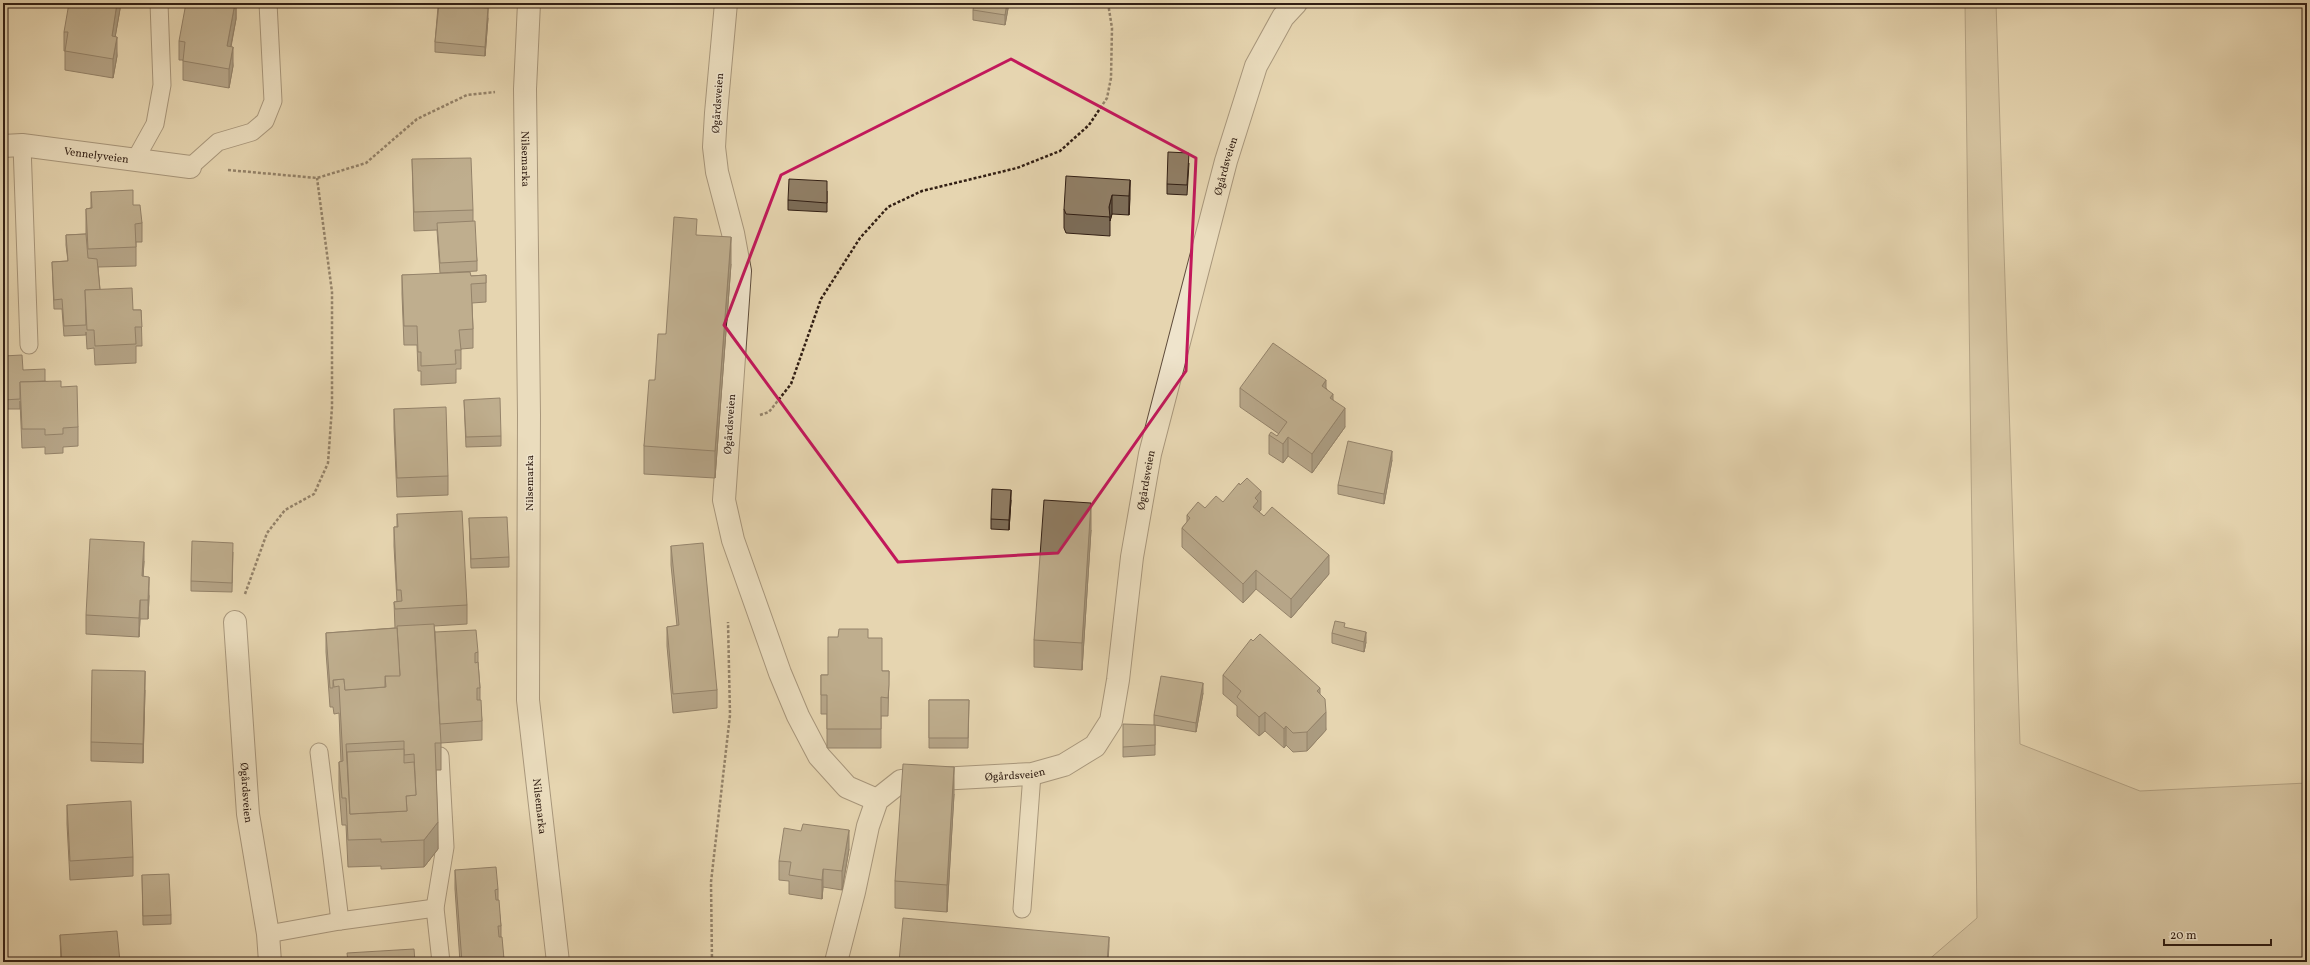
<svg xmlns="http://www.w3.org/2000/svg" width="2310" height="965" font-family="Vollkorn,serif">
	<style>
		.green { fill: #c7b695; stroke: #7c6a54 }
		.lines { fill: none; stroke-linecap: round; stroke-linejoin: round }
		.service-casing { stroke: #5f4c3b; stroke-width: 19 }
		.minor-casing { stroke: #5f4c3b; stroke-width: 24 }
		.path { stroke: #321f14; stroke-width: 2.5; stroke-dasharray: 3 2; stroke-linecap: butt }
		.service { stroke: #efe4cc; stroke-width: 17 }
		.minor { stroke: #efe4cc; stroke-width: 22 }
		.wall { fill: #7c6c57; stroke: #321f14 }
		.shaded-wall { fill: #655847; stroke: #321f14 }
		.building { fill: #907e65; stroke: #321f14; fill-rule: evenodd }
		.marked { fill: none; stroke: #c2185b; stroke-width: 3; stroke-linejoin: round }
		.labels { text-anchor: middle; stroke-width: 3; stroke-linejoin: round; paint-order: stroke }
		.street-label { font-size: 11px; fill: #321f14; stroke: #efe4cc }
	</style>
	<rect width="100%" height="100%" fill="#e6d5b0"/>
	<filter id="stains"><feTurbulence type="fractalNoise" baseFrequency=".005" numOctaves="4"/><feColorMatrix values="0 0 0 0 .2 0 0 0 0 .09 0 0 0 0 .02 0 0 0 .5 -.17"/></filter>
	<radialGradient id="worn" r=".72"><stop offset=".6" stop-color="#630" stop-opacity="0"/><stop offset="1" stop-color="#630" stop-opacity=".3"/></radialGradient>
	<path class="green" d="M1965,3H1996L2020,744L2140,791L2307,783V962H1926L1977,918Z"/>
	<g class="lines">
		<g class="service-casing">
			<g id="service">
				<path d="M22,145L29,345"/>
				<path d="M135,160L155,124L162,85L159,3"/>
				<path d="M190,167L218,142L252,132L265,121L273,101L268,3"/>
				<path d="M319,752L340,921"/>
				<path d="M440,756L445,847L435,908L441,962"/>
				<path d="M1022,909L1032,774"/>
				<path d="M268,934L340,921L435,908"/>
			</g>
		</g>
		<g class="minor-casing">
			<g id="minor">
				<path id="s1" d="M529,3L525,89L529,415L528,700L558,962"/>
				<path d="M726,3L716,113L714,147L717,172L733,233L740,271L724,500L733,540L780,673L798,716L819,756L847,787L877,800"/>
				<path id="s2" d="M3,146L22,145L190,167"/>
				<path id="s3" d="M235,622L248,814L268,934L270,962"/>
				<path id="s4" d="M836,962L854,892L868,826L877,800L901,781L1032,774L1064,765L1095,746L1111,721L1118,680L1132,557L1150,454L1226,161L1256,66L1283,17L1296,3"/>
			</g>
		</g>
		<g class="path">
			<path d="M228,170L317,178L366,163L417,119L467,95L495,92"/>
			<path d="M760,415L769,412L791,384L821,299L860,238L888,207L922,191L1017,168L1060,151L1089,125L1107,98L1111,78L1112,28L1108,3"/>
			<path d="M245,594L267,533L285,510L314,494L328,463L332,407V292L317,178"/>
			<path d="M712,962L711,882L730,715L728,622"/>
		</g>
		<use href="#service" class="service"/>
		<use href="#minor" class="minor"/>
	</g>
	<g class="wall">
		<path d="M120,3V9L115,37L117,56L113,78L65,70V51H64V32Z"/>
		<path d="M236,3V19L231,47L233,66L229,88L183,80V60H179V41Z"/>
		<path d="M397,3H443L442,4L488,18L485,56L435,52V42L438,7Z"/>
		<path d="M1009,3L1005,25L973,20V10Z"/>
		<path d="M412,159L473,210V221L477,261V271L440,273L437,230L414,231Z"/>
		<path d="M1189,163L1187,195L1167,194V184Z"/>
		<path d="M1130,180L1129,215L1112,214L1110,221V236L1066,233L1064,228V209Z"/>
		<path d="M827,191V212L788,210V200Z"/>
		<path d="M91,192L133,205L142,223V242H136V266L98,267L100,290L133,310H141L142,346H136V363L95,365L94,348L87,349L86,332V335L64,336L62,309H54L52,262L68,261L66,245V235L86,234V209L91,208Z"/>
		<path d="M697,235L731,264L715,478L644,474V446L655,380L666,334Z"/>
		<path d="M402,275L471,276L486,275V302L472,303L473,329V348L461,349V369H456V383L421,385V371H418L417,345H404L402,294Z"/>
		<path d="M3,356L23,370L45,381L61,387L78,427V446L63,447V453L45,454V447L22,448L20,401V409H3Z"/>
		<path d="M1240,388H1326L1333,400L1345,427L1312,473L1288,456L1283,463L1269,454V435L1277,436L1279,434L1240,407Z"/>
		<path d="M464,400L501,436V446L466,447Z"/>
		<path d="M394,409L448,476V495L397,497L394,428Z"/>
		<path d="M1392,460L1384,504L1338,494V485Z"/>
		<path d="M1011,500L1009,530L991,529V519Z"/>
		<path d="M1205,508L1261,510L1259,512L1329,574L1291,618L1256,589L1243,603L1182,547V528L1187,522V515Z"/>
		<path d="M397,514L467,605V624L434,626L435,632L478,652V662L480,688V700L482,721V740L441,743V770H436L438,849L424,867L381,869V866L348,867L346,825H342L339,789V762H341L339,713L334,714L333,707H330L326,652V633L395,628L394,602H397L394,546V527H397Z"/>
		<path d="M469,518L509,557V567L471,568Z"/>
		<path d="M1091,530L1082,670L1034,667V640Z"/>
		<path d="M671,546L717,690V708L673,713L667,646V627L677,626L671,565Z"/>
		<path d="M233,552L232,592L191,591V581Z"/>
		<path d="M144,561L143,576L149,596L148,619H140L139,637L86,634V615Z"/>
		<path d="M1345,628L1366,642L1364,652L1332,643V633Z"/>
		<path d="M868,638L882,671H889L888,716H881V748H827V714H821V675H828Z"/>
		<path d="M1223,675L1320,694L1326,730L1307,751L1293,752L1286,745L1284,748L1265,731L1259,736L1237,716V706L1223,694Z"/>
		<path d="M145,690L143,763L91,761V742Z"/>
		<path d="M1203,693L1196,732L1155,725V755L1123,757V747L1154,725V715Z"/>
		<path d="M929,700H969L968,748H929Z"/>
		<path d="M954,794L947,912L895,908V881Z"/>
		<path d="M67,805L133,857V876L70,880L67,824Z"/>
		<path d="M849,849L842,890L823,887L822,899L789,894V881L779,880V861Z"/>
		<path d="M455,870L498,889V900L501,926V937L504,962H460L455,889Z"/>
		<path d="M142,875L171,915V924L143,925Z"/>
		<path d="M60,935L120,962H61Z"/>
	</g>
	<g class="shaded-wall">
		<path d="M117,3H120V9L112,55V36Z"/>
		<path d="M235,3H236V19L227,65V46Z"/>
		<path d="M1007,3H1009L1005,25V15Z"/>
		<path d="M488,8V18L485,56V47Z"/>
		<path d="M117,37V56L113,78V59Z"/>
		<path d="M233,47V66L229,88V69Z"/>
		<path d="M1130,180V199L1129,215V196Z"/>
		<path d="M1112,195V214L1110,221L1109,207Z"/>
		<path d="M731,237V264L715,478V451Z"/>
		<path d="M1326,380V399L1322,386Z"/>
		<path d="M1333,394V413L1330,398Z"/>
		<path d="M1345,408V427L1312,473V454Z"/>
		<path d="M1288,437V456L1283,463V444Z"/>
		<path d="M1392,451V460L1384,504V494Z"/>
		<path d="M1011,490V500L1009,530V520Z"/>
		<path d="M1261,491V510L1258,513L1253,507L1255,498Z"/>
		<path d="M1091,503V530L1082,670V643Z"/>
		<path d="M144,542V561L142,595V576Z"/>
		<path d="M1329,555V574L1291,618V599Z"/>
		<path d="M1256,570V589L1243,603V584Z"/>
		<path d="M149,577V596L148,619V600Z"/>
		<path d="M140,600V619L139,637V618Z"/>
		<path d="M1366,632V642L1364,652V642Z"/>
		<path d="M145,671V690L143,763V744Z"/>
		<path d="M1203,683V693L1196,732V723Z"/>
		<path d="M1320,688V707L1317,691Z"/>
		<path d="M1265,712V731L1259,736V717Z"/>
		<path d="M1326,712V730L1307,751V732Z"/>
		<path d="M1286,726V745L1284,748V729Z"/>
		<path d="M954,767V794L947,912V885Z"/>
		<path d="M438,822V849L424,867V840Z"/>
		<path d="M849,830V849L842,890V871Z"/>
		<path d="M823,869V887L822,899V880Z"/>
		<path d="M1109,937V946L1108,962H1107Z"/>
	</g>
	<g class="building">
		<path d="M69,3H117L112,36L117,37L113,59L65,51L68,32H64Z"/>
		<path d="M186,3H235L227,46L233,47L229,69L183,61L185,42L179,41Z"/>
		<path d="M974,3H1007L1005,15L973,10Z"/>
		<path d="M439,4L488,8L485,47L435,42Z"/>
		<path d="M1168,152L1189,153L1187,185L1167,184Z"/>
		<path d="M471,158L473,210L414,212L412,159Z"/>
		<path d="M1066,176L1130,180L1129,196L1112,195L1109,207L1110,217L1066,214L1064,209Z"/>
		<path d="M789,179L827,181V203L788,200Z"/>
		<path d="M133,190V205H140L142,223L135,224L136,247L88,249L86,209L92,208L91,192Z"/>
		<path d="M674,217L697,219L696,235L731,237L715,451L644,446L649,380H655L658,334H666Z"/>
		<path d="M475,221L477,261L440,263L437,223Z"/>
		<path d="M86,234L88,258L97,259L100,290H85L86,325L64,326L62,299L54,300L52,262L68,261L66,235Z"/>
		<path d="M470,272L471,276L486,275V283L471,284L473,329L459,330L461,350H455L456,364L421,366V352H418L417,326H404L402,275Z"/>
		<path d="M132,288L133,310H141L142,327H135L136,344L95,346L94,330H87L85,290Z"/>
		<path d="M1273,343L1326,380L1322,386L1333,394L1330,398L1345,408L1312,454L1288,437L1283,444L1269,435L1271,432L1277,436L1287,422L1240,388Z"/>
		<path d="M22,355L23,370L45,369V381L20,382V399L3,400V356Z"/>
		<path d="M61,381V387L77,386L78,427L63,428V434L45,435V429H22L20,382Z"/>
		<path d="M500,398L501,436L466,437L464,400Z"/>
		<path d="M446,407L448,476L397,478L394,409Z"/>
		<path d="M1348,441L1392,451L1384,494L1338,485Z"/>
		<path d="M1247,478L1261,491L1255,498L1258,501L1253,507L1264,516L1272,507L1329,555L1291,599L1256,570L1243,584L1182,528L1190,518L1187,515L1198,502L1205,508L1216,496L1223,502L1239,483L1240,485Z"/>
		<path d="M992,489L1011,490L1009,520L991,519Z"/>
		<path d="M1044,500L1091,503L1082,643L1034,640Z"/>
		<path d="M462,511L467,605L395,609L394,602L402,601L401,590H397L394,527H398L397,514Z"/>
		<path d="M507,517L509,557L471,559L469,518Z"/>
		<path d="M90,539L144,542L142,576L149,577L148,600H140L139,618L86,615Z"/>
		<path d="M192,541L233,543L232,583L191,581Z"/>
		<path d="M703,543L717,690L673,694L667,627L679,625L671,546Z"/>
		<path d="M1335,621L1345,623L1344,627L1366,632L1364,642L1332,633Z"/>
		<path d="M434,624L441,743H435L438,822L424,840L381,842V839L348,840L346,798H342L339,762L343,761L339,686L334,687L333,680L344,679L345,690L386,687L385,676L400,675L397,626ZM404,741V755L414,754L416,795L406,796L407,811L350,814L346,744Z"/>
		<path d="M397,628L400,676H385V687L345,690L344,679L333,680V688H330L326,633Z"/>
		<path d="M839,629H868V638H882V671H889V685L888,698L881,697V729H827V695H821V675H828V637H838Z"/>
		<path d="M476,630L478,652L475,653V663L478,662L480,688H477V700H481L482,721L440,724L435,632Z"/>
		<path d="M1260,634L1320,688L1317,691L1325,699L1326,712L1307,732L1293,733L1286,726L1284,729L1265,712L1259,717L1237,697L1241,691L1223,675L1251,639L1253,641Z"/>
		<path d="M92,670L145,671L143,744L91,742Z"/>
		<path d="M1161,676L1203,683L1196,723L1154,715Z"/>
		<path d="M929,700H969L968,738H929Z"/>
		<path d="M1123,724L1155,725V745L1123,747Z"/>
		<path d="M404,749V763L414,762L416,795L406,796L407,811L350,814L347,752Z"/>
		<path d="M903,764L954,767L947,885L895,881Z"/>
		<path d="M131,801L133,857L70,861L67,805Z"/>
		<path d="M803,824L849,830L842,871L823,869L822,880L789,875L791,862L779,861L784,828L801,831Z"/>
		<path d="M496,867L498,889L495,890L496,900H499L501,926H498L499,937H502L504,959L462,962L455,870Z"/>
		<path d="M169,874L171,915L143,916L142,875Z"/>
		<path d="M903,918L1109,937L1107,962H899Z"/>
		<path d="M117,931L120,962H62L60,935Z"/>
		<path d="M414,949L415,962H348L347,953Z"/>
	</g>
	<path d="M0 0H2310V965H0ZM1011,59L1196,158L1186,371L1058,553L898,562L724,325L781,175Z" fill="#e6d5b0" fill-opacity=".55" fill-rule="evenodd"/>
	<path class="marked" d="M1011,59L1196,158L1186,371L1058,553L898,562L724,325L781,175Z"/>
	<g class="labels">
		<g class="street-label">
			<text transform="translate(717 103) rotate(-86)" y="4">Øgårdsveien</text>
			<text dy="4" stroke="none"><textPath href="#s2" startOffset="94">Vennelyveien</textPath></text>
			<text dy="4" stroke="none"><textPath href="#s1" startOffset="156">Nilsemarka</textPath></text>
			<text dy="4" stroke="none"><textPath href="#s4" startOffset="996">Øgårdsveien</textPath></text>
			<text transform="translate(729 424) rotate(-86)" y="4">Øgårdsveien</text>
			<text dy="4" stroke="none"><textPath href="#s4" startOffset="672">Øgårdsveien</textPath></text>
			<text transform="translate(529 483) rotate(-90)" y="4">Nilsemarka</text>
			<text dy="4" stroke="none"><textPath href="#s4" startOffset="312">Øgårdsveien</textPath></text>
			<text dy="4" stroke="none"><textPath href="#s3" startOffset="171">Øgårdsveien</textPath></text>
			<text dy="4" stroke="none"><textPath href="#s1" startOffset="804">Nilsemarka</textPath></text>
		</g>
	</g>
	<rect width="2310" height="965" fill="none" stroke="#e6d5b0" stroke-width="16"/>
	<rect x="4" y="4" width="2302" height="957" fill="none" stroke="#321f14" stroke-width="2"/>
	<rect x="8" y="8" width="2294" height="949" fill="none" stroke="#321f14"/>
	<path d="M2164 939v6h107v-6" fill="none" stroke="#321f14" stroke-width="2"/>
	<text x="2170" y="939" font-size="12" fill="#321f14" stroke="#efe4cc" stroke-width="3" paint-order="stroke">20 m</text>
	<rect width="100%" height="100%" filter="url(#stains)"/>
	<rect width="100%" height="100%" fill="url(#worn)"/>
</svg>
